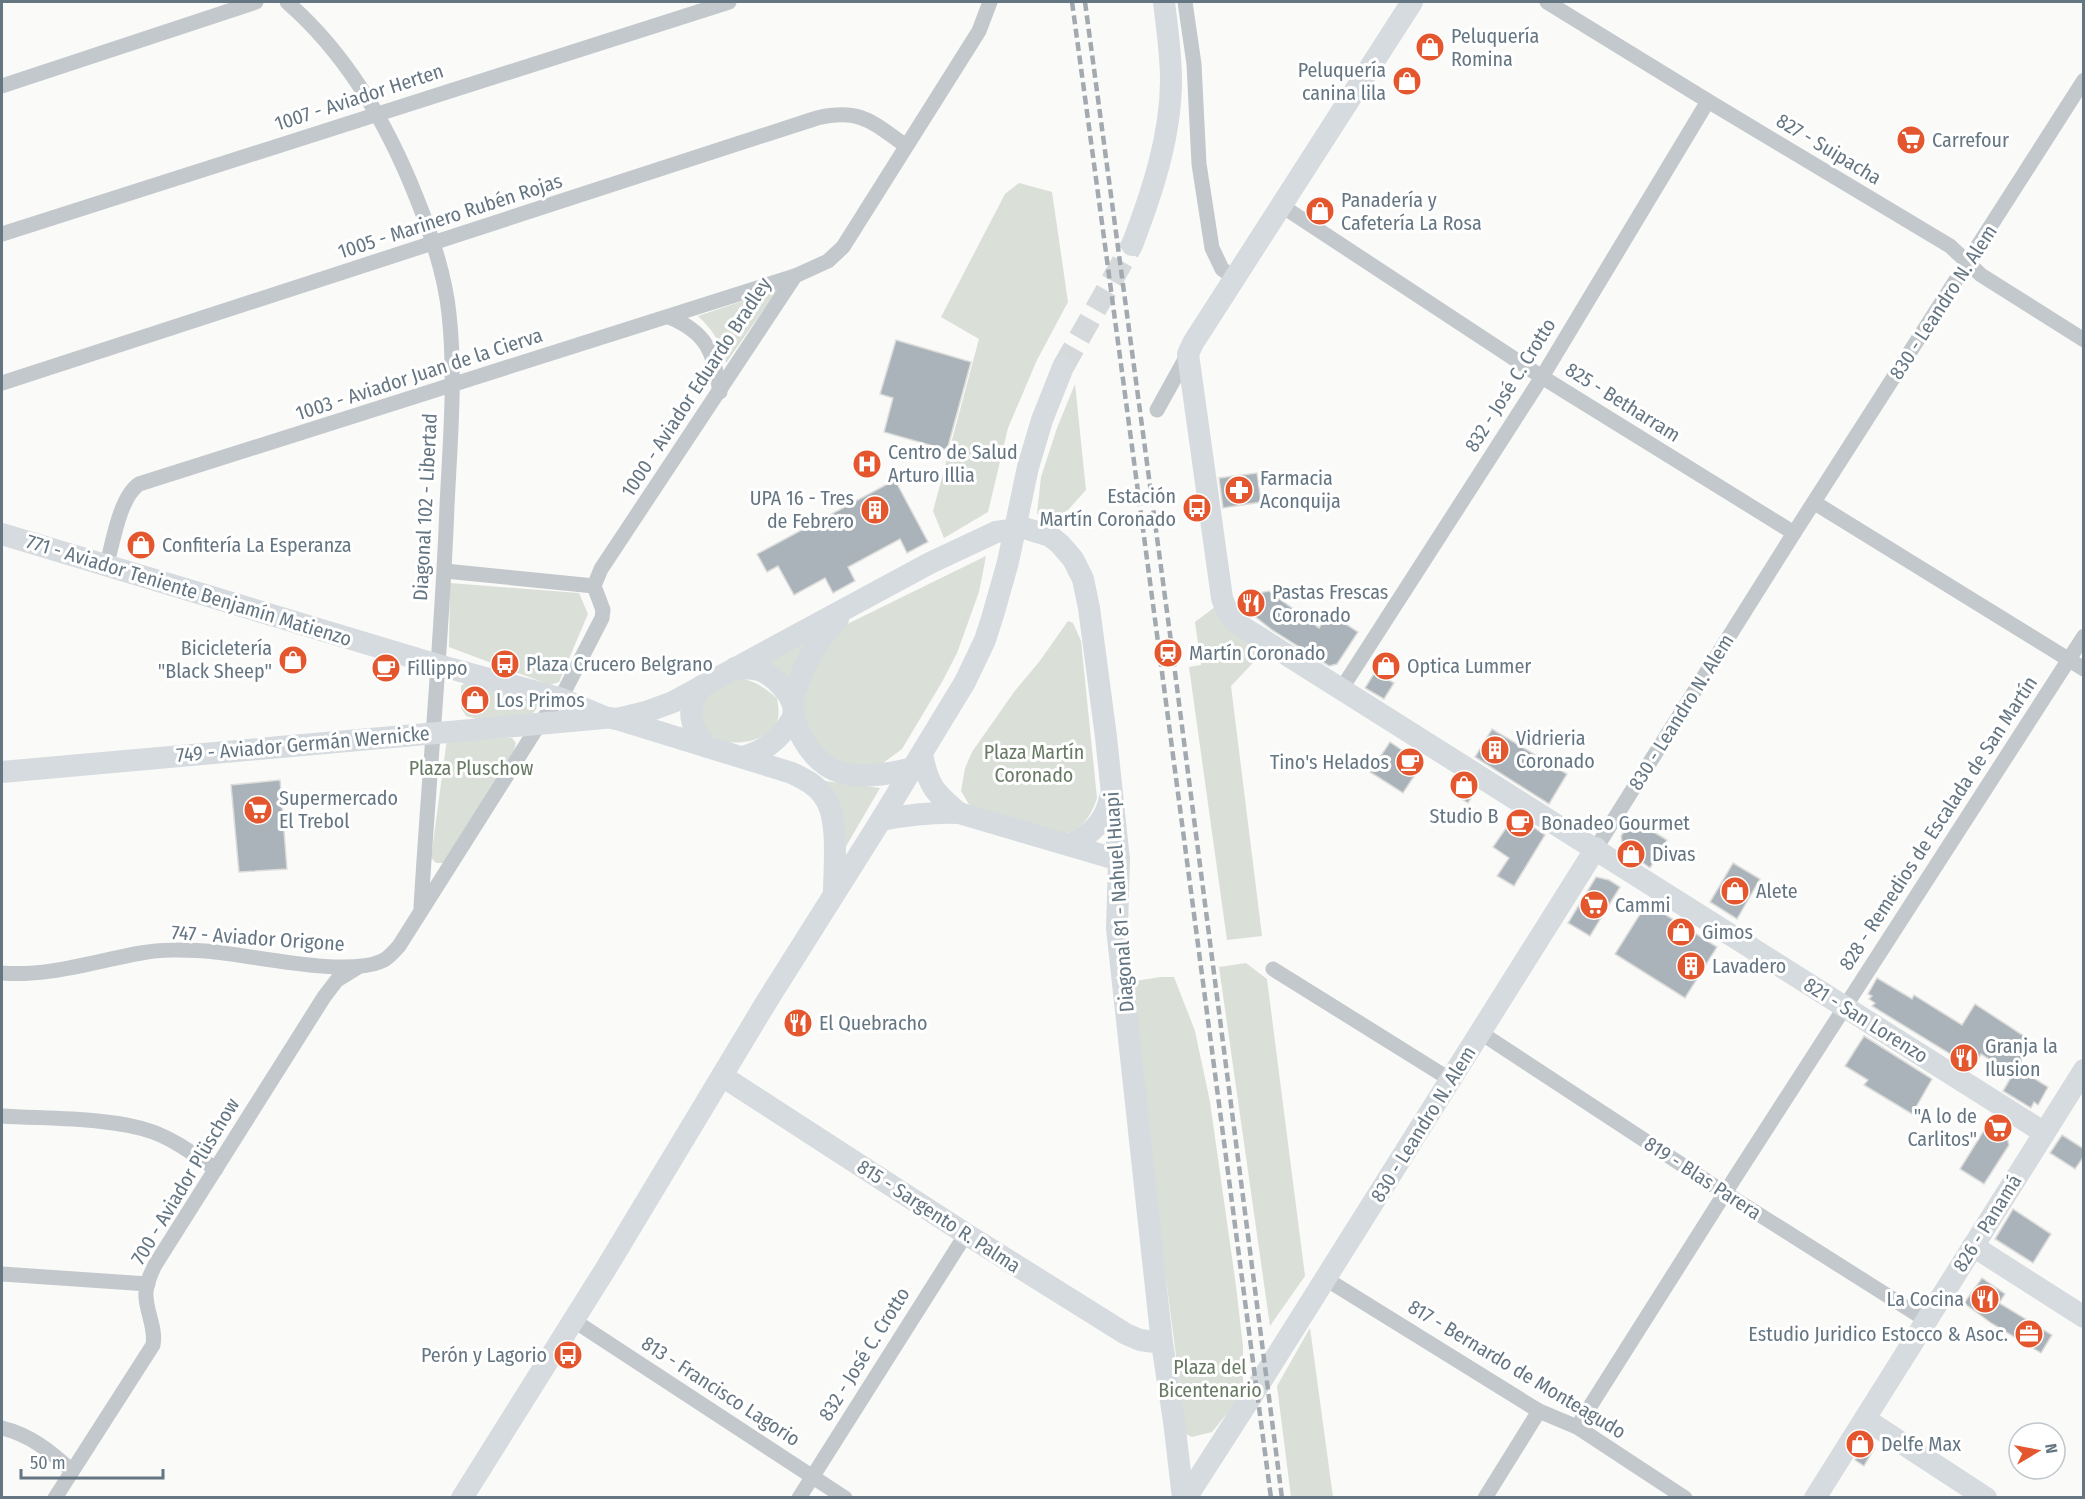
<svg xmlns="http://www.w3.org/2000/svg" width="2085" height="1499" font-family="'Fira Sans Condensed',sans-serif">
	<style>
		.green { fill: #dadfd7 }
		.building { fill: #aab3b9; stroke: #dcdcda; stroke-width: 1.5 }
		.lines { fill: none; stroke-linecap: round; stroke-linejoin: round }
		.secondary-tunnel { stroke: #d5d9db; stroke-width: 22; stroke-dasharray: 22 11; stroke-linecap: butt }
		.street { stroke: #c3c8cc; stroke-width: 15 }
		.secondary { stroke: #d6dbdf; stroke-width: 22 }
		.rail { stroke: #a2aab0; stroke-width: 4.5; stroke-dasharray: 9 4.5; stroke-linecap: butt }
		.labels { text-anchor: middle; stroke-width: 6; stroke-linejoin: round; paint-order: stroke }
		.poi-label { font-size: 20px; fill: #657683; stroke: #fff; text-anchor: start }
		.street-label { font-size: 20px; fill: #657683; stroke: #fff }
		.park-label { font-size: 20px; fill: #687a64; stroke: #fff }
	</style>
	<rect width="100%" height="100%" fill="#fafaf8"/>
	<g class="green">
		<path d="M1019,183L1052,192L1068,302L1037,360L1008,428L988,512L944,538L933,511L979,339L941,317L1005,194Z"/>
		<path d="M778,289L726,363C721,343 713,330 698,316Z"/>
		<path d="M1075,384L1086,490L1068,510L1049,520L1037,514L1041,477L1057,428Z"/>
		<path d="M986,556L979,592L957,653L942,682L902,749L879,766L837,764L816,745L805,726L800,700L835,630Z"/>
		<path d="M450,583L579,593L588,614L559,682L550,685L449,647Z"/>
		<path d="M1220,603L1267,648L1231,686L1262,936L1227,940L1189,667L1201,665L1195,622Z"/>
		<path d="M1068,621L1073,623L1081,641L1097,798C1091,816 1083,829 1064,834C1055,836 984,810 970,806L961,791L965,768L972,752L1014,692L1039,662Z"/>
		<path d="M808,638L790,681L762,662Z"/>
		<path d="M738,678C755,680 764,688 777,698C778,706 780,714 777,722C767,743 725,750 709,733C701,724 701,713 700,702L712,687Z"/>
		<path d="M466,682L536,698C538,706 537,711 530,715L477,719L466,716L461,708V686Z"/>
		<path d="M512,738L516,743L514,750L448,858L443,863H436L431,858L447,739Z"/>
		<path d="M825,781L880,788L841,855Z"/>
		<path d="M1246,963L1267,979L1305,1276L1270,1326L1219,967Z"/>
		<path d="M1161,977H1174L1195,1031L1210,1102L1236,1286L1243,1347V1394L1212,1432L1192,1437L1186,1434L1128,982Z"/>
		<path d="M1310,1328L1333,1497H1291L1277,1386Z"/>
	</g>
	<g class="building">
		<path d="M896,340L971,362L947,450L884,432L893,398L880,394Z"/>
		<path d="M1257,473L1261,502L1223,508L1219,478Z"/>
		<path d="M895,480L928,542L907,553L900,539L848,567L855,581L833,593L825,578L794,595L778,566L767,572L757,554Z"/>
		<path d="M1269,591L1319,628L1329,613L1358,632L1337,664L1329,666L1272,630L1253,615L1241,596Z"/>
		<path d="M1375,672L1394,683L1384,699L1365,688Z"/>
		<path d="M1492,729L1567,774L1549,804L1475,757Z"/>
		<path d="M1390,742L1422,764L1403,793L1370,772Z"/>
		<path d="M280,780L287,869L239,872L231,785Z"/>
		<path d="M1461,780L1476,790L1468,803L1453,793Z"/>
		<path d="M1515,815L1545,835L1514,886L1497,876L1509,858L1493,847Z"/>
		<path d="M1632,819L1667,840L1650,868L1623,848L1621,836Z"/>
		<path d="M1733,863L1760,879L1737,919L1710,902Z"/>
		<path d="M1596,877L1609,880L1620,887L1590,936L1568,923Z"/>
		<path d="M1647,903L1717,947L1685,998L1615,954Z"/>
		<path d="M1877,978L1912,999L1914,995L1962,1025L1975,1004L2033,1042L2017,1068L2048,1087L2038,1105L2034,1102L2031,1108L2003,1091L2013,1074L1981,1054L1973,1068L1872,1006L1875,1003L1869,999L1872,996L1868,994Z"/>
		<path d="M1864,1036L1932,1079L1912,1114L1864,1085L1868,1080L1845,1066Z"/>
		<path d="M1991,1119L2005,1129L2009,1145L1984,1184L1960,1169Z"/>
		<path d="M2062,1135L2084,1149V1156L2075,1169L2050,1153Z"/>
		<path d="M2013,1209L2051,1234L2033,1263L1995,1239Z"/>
		<path d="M1982,1278L2005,1294L1999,1303L2052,1335L2041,1353L1991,1323L1964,1303Z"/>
		<path d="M1866,1443L1874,1449L1864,1466L1855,1460Z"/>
	</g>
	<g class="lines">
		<path class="secondary-tunnel" d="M1063,367L1132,245"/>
		<g class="street">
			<path d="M287,2C348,55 388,125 417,199C432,236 445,274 449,314C456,378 450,442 447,506C442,640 429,773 421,907"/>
			<path d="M1185,2L1194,64L1199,164L1212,248L1222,269L1234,278"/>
			<path d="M1547,2L1708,101L1950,246L1981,275L2084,340"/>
			<path d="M2,86L256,2"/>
			<path d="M1282,206L1542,377L1794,533"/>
			<path d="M2,234L729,2"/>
			<path d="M669,317C708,333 713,352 720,392"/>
			<path d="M2,383L817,118C861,108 872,122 906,146"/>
			<path d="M1157,410L1188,354"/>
			<path d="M1815,503L2084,669"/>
			<path d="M107,564C113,541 120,497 139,484L795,276L828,261L843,247L979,31L990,2"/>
			<path d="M445,571L594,586"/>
			<path d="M1342,688L1542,377L1708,101"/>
			<path d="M1596,848L1794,533L2084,80"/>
			<path d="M1273,969L1451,1080"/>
			<path d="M2,973C49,977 95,961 141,953C162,949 184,950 205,951C249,954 344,978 382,961C389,958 394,951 399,946L540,723L565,690L602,618L603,610L594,586L601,569L795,276"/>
			<path d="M1481,1033L1725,1193L1926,1320"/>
			<path d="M2,1116C47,1119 110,1117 153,1132C175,1140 196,1156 216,1169"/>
			<path d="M2,1274L148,1284"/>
			<path d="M1326,1279L1539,1411L1577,1427L1685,1498"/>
			<path d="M573,1320L845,1498"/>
			<path d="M1577,1427L1725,1193L2084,636"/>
			<path d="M2,1428C31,1435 51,1452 72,1471"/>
			<path d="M55,1498L153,1345C156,1328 147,1314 146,1297C145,1286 150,1275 155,1265L324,997L337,980L358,967"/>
			<path d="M799,1498L966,1234"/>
			<path d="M1485,1498L1539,1411"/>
		</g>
		<g class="secondary">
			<path d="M1412,2L1193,343L1188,354L1222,598C1230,624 1244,627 1265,641L2043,1132"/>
			<path d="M1132,245C1152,193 1171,136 1171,80C1171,54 1167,27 1164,2"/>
			<path d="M2,534L438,665L559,698L604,717L617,719L792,773C804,779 815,784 823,795C840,816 834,866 834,893"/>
			<path d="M735,668C743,668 751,668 759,670C775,676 798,698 793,717C792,720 790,722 788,725C777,742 763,751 743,757"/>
			<path d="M702,686C685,709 689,727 708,747"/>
			<path d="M792,701C802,669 814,643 838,619"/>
			<path d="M793,717C816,781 854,783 913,768"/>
			<path d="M617,719L646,712L673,702L930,563L996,532L1024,528L1050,536L1060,544L1073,559L1083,579L1089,608L1106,737L1119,860L1117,928L1162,1343L1174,1421L1183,1498"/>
			<path d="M922,754C928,786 935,793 959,813"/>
			<path d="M2,772L604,718"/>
			<path d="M881,820C908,815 932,812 959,813L1119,860"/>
			<path d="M1070,844C1091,835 1105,822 1110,798"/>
			<path d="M722,1076L966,1234L1126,1334L1140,1340L1162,1343"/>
			<path d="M1973,1246L2084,1317"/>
			<path d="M1865,1419L1986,1498"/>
			<path d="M462,1498L605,1270L767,1001L881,820L965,682L985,640L993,615L1008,562L1028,467L1042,420L1063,367"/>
			<path d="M1186,1498L1256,1389L1596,848"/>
			<path d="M1815,1498L2084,1070"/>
		</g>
		<g class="rail">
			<path d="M1072,2C1140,500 1205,999 1271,1498"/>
			<path d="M1085,2L1172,649L1282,1498"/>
		</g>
	</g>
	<defs>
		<g id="shop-disc" transform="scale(1.5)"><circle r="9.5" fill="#e4572e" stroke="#fff"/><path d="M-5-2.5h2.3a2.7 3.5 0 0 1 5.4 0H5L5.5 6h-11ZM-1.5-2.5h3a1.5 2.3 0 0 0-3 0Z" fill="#fff"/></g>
		<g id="supermarket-disc" transform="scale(1.5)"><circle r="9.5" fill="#e4572e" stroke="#fff"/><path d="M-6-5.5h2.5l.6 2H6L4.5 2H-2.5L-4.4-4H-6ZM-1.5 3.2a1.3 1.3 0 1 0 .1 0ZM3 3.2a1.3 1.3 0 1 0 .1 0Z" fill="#fff"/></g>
		<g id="hospital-disc" transform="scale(1.5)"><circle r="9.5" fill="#e4572e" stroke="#fff"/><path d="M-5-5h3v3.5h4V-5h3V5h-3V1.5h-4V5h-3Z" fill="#fff"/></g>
		<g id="pharmacy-disc" transform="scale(1.5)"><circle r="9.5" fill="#e4572e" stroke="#fff"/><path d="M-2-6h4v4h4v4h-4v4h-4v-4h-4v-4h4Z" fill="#fff"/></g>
		<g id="bus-disc" transform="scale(1.5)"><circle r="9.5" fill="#e4572e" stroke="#fff"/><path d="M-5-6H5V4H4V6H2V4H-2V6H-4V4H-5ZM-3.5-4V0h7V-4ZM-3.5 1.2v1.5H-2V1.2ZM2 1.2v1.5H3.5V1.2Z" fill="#fff"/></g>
		<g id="building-disc" transform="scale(1.5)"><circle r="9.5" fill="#e4572e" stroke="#fff"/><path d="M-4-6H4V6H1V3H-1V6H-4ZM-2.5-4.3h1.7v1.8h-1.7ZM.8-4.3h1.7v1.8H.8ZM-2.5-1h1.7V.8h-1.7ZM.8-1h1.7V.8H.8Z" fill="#fff"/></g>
		<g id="restaurant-disc" transform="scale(1.5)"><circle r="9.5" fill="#e4572e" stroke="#fff"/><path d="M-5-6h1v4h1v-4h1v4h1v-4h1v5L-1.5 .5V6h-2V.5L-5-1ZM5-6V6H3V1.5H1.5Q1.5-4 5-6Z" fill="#fff"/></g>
		<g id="station-disc" transform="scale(1.5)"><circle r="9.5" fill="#e4572e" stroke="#fff"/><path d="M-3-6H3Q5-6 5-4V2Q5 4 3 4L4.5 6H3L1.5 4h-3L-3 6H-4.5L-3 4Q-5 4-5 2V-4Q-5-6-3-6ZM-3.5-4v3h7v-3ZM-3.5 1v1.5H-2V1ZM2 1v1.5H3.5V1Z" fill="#fff"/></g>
		<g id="cafe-disc" transform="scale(1.5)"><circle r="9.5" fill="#e4572e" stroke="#fff"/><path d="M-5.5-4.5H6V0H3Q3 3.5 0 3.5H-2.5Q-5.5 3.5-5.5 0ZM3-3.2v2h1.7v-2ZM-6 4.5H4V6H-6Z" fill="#fff"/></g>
		<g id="office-disc" transform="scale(1.5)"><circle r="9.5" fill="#e4572e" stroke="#fff"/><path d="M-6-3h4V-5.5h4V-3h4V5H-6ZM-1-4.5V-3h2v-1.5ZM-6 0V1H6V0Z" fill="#fff"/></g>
	</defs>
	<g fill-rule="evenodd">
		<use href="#shop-disc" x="1430" y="47"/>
		<use href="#shop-disc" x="1407" y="81"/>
		<use href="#supermarket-disc" x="1911" y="140"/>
		<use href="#shop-disc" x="1320" y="211"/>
		<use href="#hospital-disc" x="867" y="464"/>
		<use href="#pharmacy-disc" x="1239" y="490"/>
		<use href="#bus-disc" x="1197" y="508"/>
		<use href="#building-disc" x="875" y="510"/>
		<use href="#shop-disc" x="141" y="545"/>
		<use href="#restaurant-disc" x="1251" y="603"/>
		<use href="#station-disc" x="1168" y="653"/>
		<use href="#shop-disc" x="293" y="660"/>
		<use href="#bus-disc" x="505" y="664"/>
		<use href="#shop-disc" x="1386" y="666"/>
		<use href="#cafe-disc" x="386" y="668"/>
		<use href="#shop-disc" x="475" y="700"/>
		<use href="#building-disc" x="1495" y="750"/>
		<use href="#cafe-disc" x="1410" y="762"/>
		<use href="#shop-disc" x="1464" y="785"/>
		<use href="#supermarket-disc" x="258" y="810"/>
		<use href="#cafe-disc" x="1520" y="823"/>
		<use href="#shop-disc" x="1631" y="854"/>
		<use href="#shop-disc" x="1735" y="891"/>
		<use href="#supermarket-disc" x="1594" y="905"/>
		<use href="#shop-disc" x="1681" y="932"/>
		<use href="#building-disc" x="1691" y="966"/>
		<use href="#restaurant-disc" x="798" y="1023"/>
		<use href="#restaurant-disc" x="1964" y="1058"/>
		<use href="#supermarket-disc" x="1998" y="1128"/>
		<use href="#restaurant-disc" x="1985" y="1299"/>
		<use href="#office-disc" x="2029" y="1334"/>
		<use href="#bus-disc" x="568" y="1355"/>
		<use href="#shop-disc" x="1860" y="1444"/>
	</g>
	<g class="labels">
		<g class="poi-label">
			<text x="1451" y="43">Peluquería<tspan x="1451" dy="23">Romina</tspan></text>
			<text x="1386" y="77" text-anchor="end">Peluquería<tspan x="1386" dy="23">canina lila</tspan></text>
			<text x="1932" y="147">Carrefour</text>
			<text x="1341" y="207">Panadería y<tspan x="1341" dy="23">Cafetería La Rosa</tspan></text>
			<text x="888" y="459">Centro de Salud<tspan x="888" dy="23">Arturo Illia</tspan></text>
			<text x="1260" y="485">Farmacia<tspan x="1260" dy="23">Aconquija</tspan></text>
			<text x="1176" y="503" text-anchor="end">Estación<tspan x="1176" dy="23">Martín Coronado</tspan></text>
			<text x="854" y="505" text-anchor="end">UPA 16 - Tres<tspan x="854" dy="23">de Febrero</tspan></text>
			<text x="162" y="552">Confitería La Esperanza</text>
			<text x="1272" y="599">Pastas Frescas<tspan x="1272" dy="23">Coronado</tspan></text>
			<text x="272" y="655" text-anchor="end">Bicicletería<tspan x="272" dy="23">"Black Sheep"</tspan></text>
			<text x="1189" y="660">Martín Coronado</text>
			<text x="526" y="671">Plaza Crucero Belgrano</text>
			<text x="1407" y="673">Optica Lummer</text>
			<text x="407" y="675">Fillippo</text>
			<text x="496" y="707">Los Primos</text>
			<text x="1516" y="745">Vidrieria<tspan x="1516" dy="23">Coronado</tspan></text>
			<text x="1389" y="769" text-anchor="end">Tino's Helados</text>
			<text x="279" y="805">Supermercado<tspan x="279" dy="23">El Trebol</tspan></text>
			<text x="1464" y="823" text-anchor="middle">Studio B</text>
			<text x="1541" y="830">Bonadeo Gourmet</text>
			<text x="1652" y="861">Divas</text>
			<text x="1756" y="898">Alete</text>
			<text x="1615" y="912">Cammi</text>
			<text x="1702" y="939">Gimos</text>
			<text x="1712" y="973">Lavadero</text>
			<text x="819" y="1030">El Quebracho</text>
			<text x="1985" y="1053">Granja la<tspan x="1985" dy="23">Ilusion</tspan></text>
			<text x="1977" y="1123" text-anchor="end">"A lo de<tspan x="1977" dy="23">Carlitos"</tspan></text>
			<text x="1964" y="1306" text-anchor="end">La Cocina</text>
			<text x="2008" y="1341" text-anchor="end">Estudio Juridico Estocco &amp; Asoc.</text>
			<text x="547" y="1362" text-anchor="end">Perón y Lagorio</text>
			<text x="1881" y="1451">Delfe Max</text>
		</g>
		<g class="street-label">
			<text transform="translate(359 97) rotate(-18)" y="7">1007 - Aviador Herten</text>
			<text transform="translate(1829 149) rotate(31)" y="7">827 - Suipacha</text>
			<text transform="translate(450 216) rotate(-18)" y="7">1005 - Marinero Rubén Rojas</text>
			<text transform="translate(1943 302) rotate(-57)" y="7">830 - Leandro N. Alem</text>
			<text transform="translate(419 374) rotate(-18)" y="7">1003 - Aviador Juan de la Cierva</text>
			<text transform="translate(1510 385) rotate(-58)" y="7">832 - José C. Crotto</text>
			<text transform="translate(696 387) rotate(-57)" y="7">1000 - Aviador Eduardo Bradley</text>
			<text transform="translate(1623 402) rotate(32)" y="7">825 - Betharram</text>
			<text transform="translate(425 507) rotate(-87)" y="7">Diagonal 102 - Libertad</text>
			<text transform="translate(189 590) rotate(17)" y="7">771 - Aviador Teniente Benjamín Matienzo</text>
			<text transform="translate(1681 712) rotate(-58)" y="7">830 - Leandro N. Alem</text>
			<text transform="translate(303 744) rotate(-5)" y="7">749 - Aviador Germán Wernicke</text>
			<text transform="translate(1938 823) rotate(-57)" y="7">828 - Remedios de Escalada de San Martín</text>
			<text transform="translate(1119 902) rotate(-94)" y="7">Diagonal 81 - Nahuel Huapi</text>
			<text transform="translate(258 938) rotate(4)" y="7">747 - Aviador Origone</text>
			<text transform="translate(1866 1020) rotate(32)" y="7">821 - San Lorenzo</text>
			<text transform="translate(1423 1124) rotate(-58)" y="7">830 - Leandro N. Alem</text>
			<text transform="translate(1703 1178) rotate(33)" y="7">819 - Blas Parera</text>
			<text transform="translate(185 1181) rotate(-59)" y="7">700 - Aviador Plüschow</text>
			<text transform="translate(939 1216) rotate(33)" y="7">815 - Sargento R. Palma</text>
			<text transform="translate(1987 1223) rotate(-58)" y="7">826 - Panamá</text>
			<text transform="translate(864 1354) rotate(-58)" y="7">832 - José C. Crotto</text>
			<text transform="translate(1517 1369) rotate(31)" y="7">817 - Bernardo de Monteagudo</text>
			<text transform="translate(721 1391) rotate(33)" y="7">813 - Francisco Lagorio</text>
		</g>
		<g class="park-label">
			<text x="1034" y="759">Plaza Martín<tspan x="1034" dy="23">Coronado</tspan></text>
			<text x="471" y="775">Plaza Pluschow</text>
			<text x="1210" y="1374">Plaza del<tspan x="1210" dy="23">Bicentenario</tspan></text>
		</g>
	</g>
	<rect width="2085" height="1499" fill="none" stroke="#657683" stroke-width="6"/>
	<g transform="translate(2037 1451) rotate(80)"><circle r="28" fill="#ffffff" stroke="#c1c8cd" stroke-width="1.5"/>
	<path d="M0-4.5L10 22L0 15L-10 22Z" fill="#e4572e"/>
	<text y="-9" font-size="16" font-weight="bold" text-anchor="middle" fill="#657683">N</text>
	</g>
	<path d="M21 1469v9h142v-9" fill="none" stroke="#657683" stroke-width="3"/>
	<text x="30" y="1469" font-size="18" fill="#657683" stroke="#ffffff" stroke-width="4.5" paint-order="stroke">50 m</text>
</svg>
